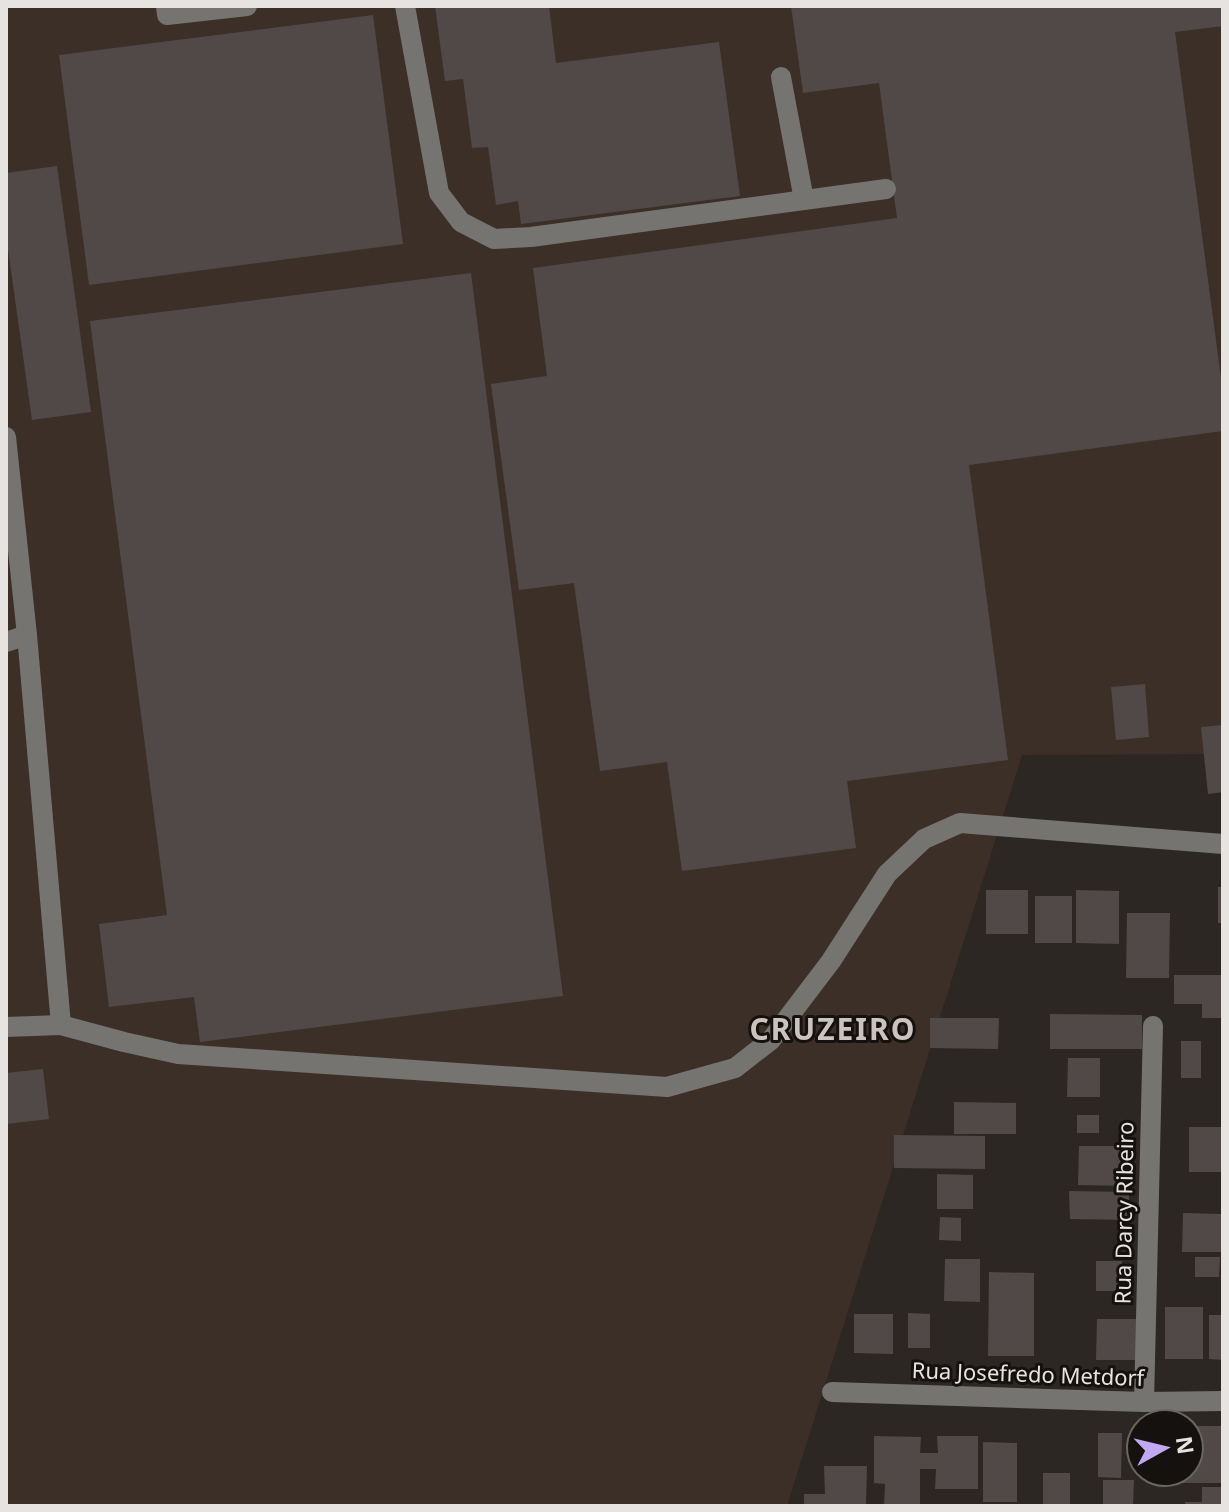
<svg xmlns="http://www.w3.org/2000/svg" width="1229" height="1512" font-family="'Noto Sans',sans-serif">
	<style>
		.built { fill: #3b2f28 }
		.building { fill: #514947 }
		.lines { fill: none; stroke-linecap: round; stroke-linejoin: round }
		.minor { stroke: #767471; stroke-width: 20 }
		.labels { text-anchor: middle; stroke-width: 6; stroke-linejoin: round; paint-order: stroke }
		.street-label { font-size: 22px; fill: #e7e3e0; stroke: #14110f }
		.district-label { font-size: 30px; font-weight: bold; letter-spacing: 2px; fill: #cbc3be; stroke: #14110f }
	</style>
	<rect width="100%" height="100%" fill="#2d2723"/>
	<path class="built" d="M6,6H1223V754L1022,755L787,1506H6Z"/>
	<g class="building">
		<path d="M435,6H549L556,63L719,42L740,196L521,224L518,201L496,205L488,147L472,148L463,79L445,81Z"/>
		<path d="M791,6H1223V26L1175,32L1223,393V431L969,465L1008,760L847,781L856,848L682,871L667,762L600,771L574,583L519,590L491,384L547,376L533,268L897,218L879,83L803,93Z"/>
		<path d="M373,15L403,244L89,285L59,55Z"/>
		<path d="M57,166L91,412L32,420L6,235V173Z"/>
		<path d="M471,273L563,996L200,1042L194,997L109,1007L99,924L167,915L90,321Z"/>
		<path d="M1145,684L1149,737L1116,740L1111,687Z"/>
		<path d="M1223,725V792L1208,794L1201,727Z"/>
		<rect x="1218" y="887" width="5" height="36"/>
		<rect x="986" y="890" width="42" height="44"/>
		<path d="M1076,890L1119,891V944L1076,943Z"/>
		<rect x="1035" y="896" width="37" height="47"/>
		<path d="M1127,913H1170L1169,978H1126Z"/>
		<path d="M1174,975H1223V1018H1202V1004H1174Z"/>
		<path d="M1050,1014L1142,1015V1049H1050Z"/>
		<path d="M930,1018H999L998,1049L930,1048Z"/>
		<rect x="1181" y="1041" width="20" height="37"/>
		<path d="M1068,1058H1100V1097H1067Z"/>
		<path d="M43,1069L49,1119L6,1124V1073Z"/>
		<path d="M954,1102L1016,1103V1134H954Z"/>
		<rect x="1077" y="1115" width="22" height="18"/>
		<rect x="1189" y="1127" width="34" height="45"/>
		<path d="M894,1135L985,1136V1169L894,1168Z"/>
		<path d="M1079,1146H1126V1186L1078,1185Z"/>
		<path d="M937,1174L973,1175V1209H937Z"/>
		<path d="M1069,1191L1129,1192V1220L1070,1219Z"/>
		<path d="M1183,1213L1223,1214L1222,1252H1182Z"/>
		<path d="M940,1217L961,1218V1241L939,1240Z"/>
		<path d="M1195,1257H1220L1219,1277H1195Z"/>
		<path d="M945,1259H980V1302L944,1301Z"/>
		<rect x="1096" y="1261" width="26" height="30"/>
		<path d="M989,1272L1034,1273V1356H988Z"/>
		<rect x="1165" y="1307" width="38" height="52"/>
		<path d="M908,1313L930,1314V1348H908Z"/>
		<path d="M854,1314H893V1354L854,1353Z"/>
		<path d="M1209,1315H1223V1360L1209,1359Z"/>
		<path d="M1097,1319H1138V1360H1096Z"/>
		<path d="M1189,1426H1223V1483H1151L1152,1472H1189Z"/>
		<path d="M1098,1433H1122L1121,1478L1098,1477Z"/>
		<path d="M874,1436L921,1437L920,1453H938L937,1436H978V1489H935L936,1469H920V1506H884L885,1484L874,1483Z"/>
		<path d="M983,1442L1017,1443V1502H983Z"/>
		<path d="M824,1466H867L866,1506H804V1494H825Z"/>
		<rect x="1043" y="1473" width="27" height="33"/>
		<path d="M1103,1480H1134L1133,1506H1103Z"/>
		<path d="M1202,1487H1223V1506H1185V1502H1202Z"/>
	</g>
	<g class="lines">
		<g class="minor">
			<path d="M166,6L167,15L247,6"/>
			<path d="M405,6L439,193L461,222L494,239L531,237L886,189"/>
			<path d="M781,77L804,200"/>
			<path d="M6,437L27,635L61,1025L124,1042L178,1054L667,1087L735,1068L771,1040L831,961L887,874L924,839L960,823L1223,844"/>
			<path d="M6,642L27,635"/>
			<path d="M6,1027L61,1025"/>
			<path d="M832,1392L1144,1402L1223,1401"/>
			<path d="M1144,1402L1153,1026"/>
		</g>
	</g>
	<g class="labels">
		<g class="street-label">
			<text transform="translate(1124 1213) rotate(-89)" y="8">Rua Darcy Ribeiro</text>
			<text transform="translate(1028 1374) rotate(2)" y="8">Rua Josefredo Metdorf</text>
		</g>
		<g class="district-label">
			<text x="833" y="1040">CRUZEIRO</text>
		</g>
	</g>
	<rect width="1229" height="1512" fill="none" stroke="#e7e3e0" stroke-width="16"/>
	<g transform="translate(1165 1448) rotate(82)"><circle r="38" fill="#14110f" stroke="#686563" stroke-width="2"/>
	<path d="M0-6L14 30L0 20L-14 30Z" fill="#c2a7f2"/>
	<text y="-12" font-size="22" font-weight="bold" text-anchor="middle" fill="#e7e3e0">N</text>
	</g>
</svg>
